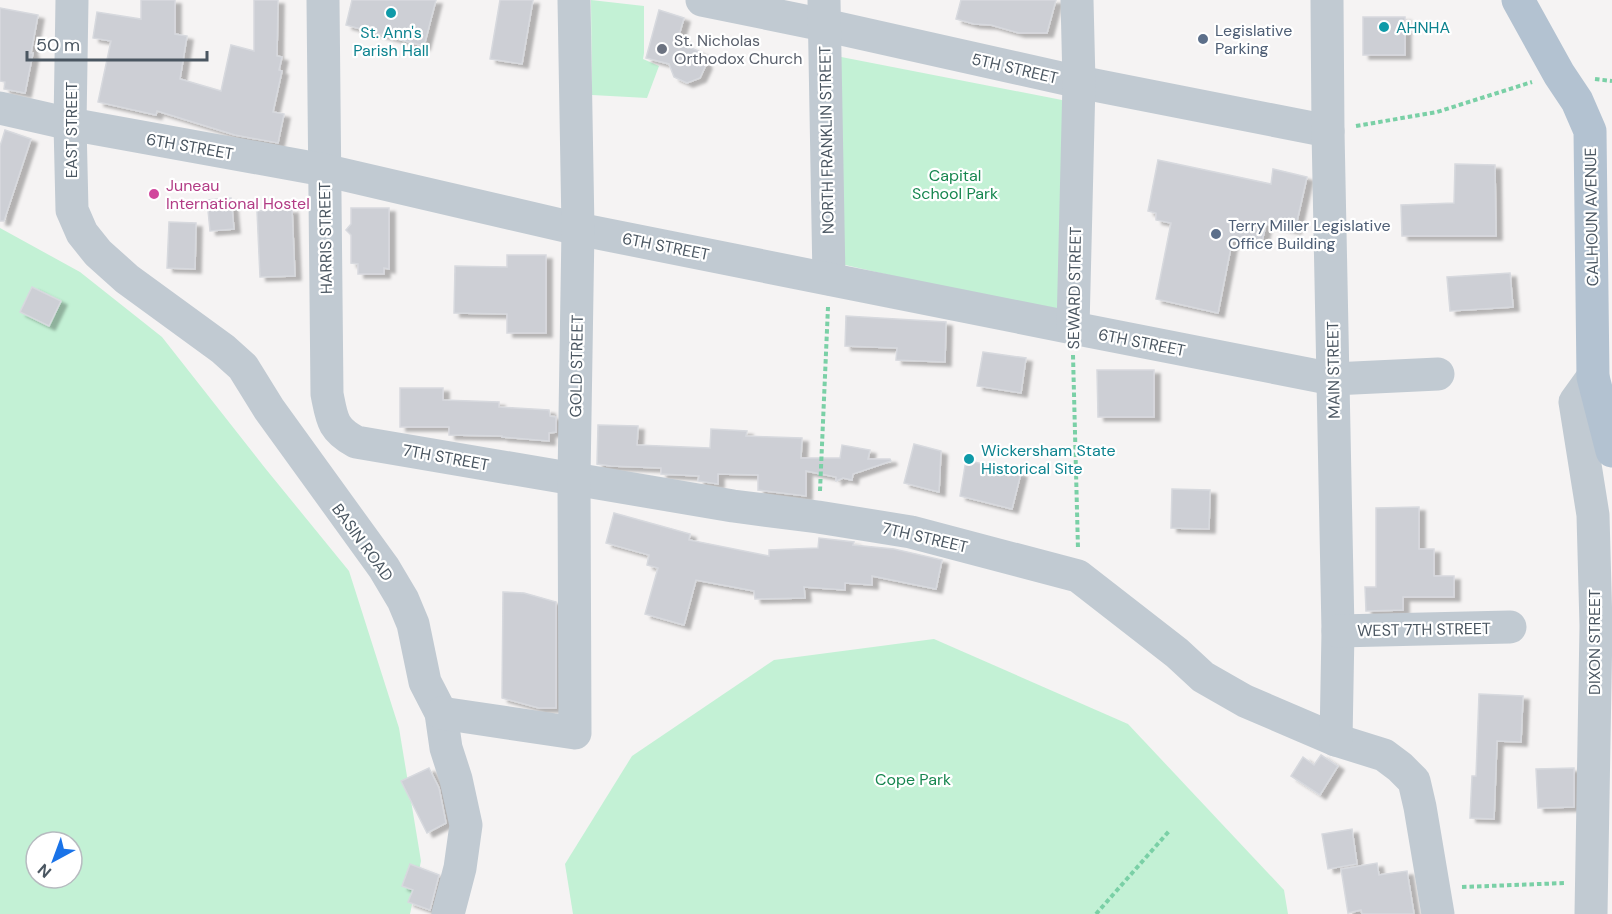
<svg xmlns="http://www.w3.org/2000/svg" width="1612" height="914" font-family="'DM Sans',sans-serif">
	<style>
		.green { fill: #c3f1d5; fill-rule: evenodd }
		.building { fill: #cdcfd5; stroke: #d7d9de; stroke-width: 1.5; filter: url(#shadow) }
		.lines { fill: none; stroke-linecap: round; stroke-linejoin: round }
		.path { stroke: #7ad0a6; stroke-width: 4; stroke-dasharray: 4.5 3; stroke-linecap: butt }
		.minor { stroke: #c1cad2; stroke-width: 33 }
		.major { stroke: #b3c2d1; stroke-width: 33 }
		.culture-dot { fill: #0f9aa8; stroke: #fff; stroke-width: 2 }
		.service-dot { fill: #5c6f8a; stroke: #fff; stroke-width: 2 }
		.worship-dot { fill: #6b7280; stroke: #fff; stroke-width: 2 }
		.hotel-dot { fill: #d1479c; stroke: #fff; stroke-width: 2 }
		.labels { text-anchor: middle; stroke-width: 4.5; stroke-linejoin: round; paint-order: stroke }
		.culture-label { font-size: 16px; fill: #0d838f; stroke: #fff; text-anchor: start }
		.service-label { font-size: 16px; fill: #4e5e75; stroke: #fff; text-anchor: start }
		.worship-label { font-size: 16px; fill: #5b616d; stroke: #fff; text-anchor: start }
		.street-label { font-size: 16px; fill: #4a5661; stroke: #fff }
		.park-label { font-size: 16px; fill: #17864f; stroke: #fff }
		.hotel-label { font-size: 16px; fill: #b23c85; stroke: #fff; text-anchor: start }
	</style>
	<defs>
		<filter id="shadow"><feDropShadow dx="6" dy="4" stdDeviation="1.5" flood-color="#0004"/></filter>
	</defs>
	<rect width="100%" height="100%" fill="#f5f3f3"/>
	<g class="green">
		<path d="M591,0L644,6V53L643,59L659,66L647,98L592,95Z"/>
		<path d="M831,55L1062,100L1064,315L841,264Z"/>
		<path d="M0,228L80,272L162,337L265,468L349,571L399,728L421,861L410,914H0ZM36,842H72V878H36Z"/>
		<path d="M934,639L1128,724L1284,890L1288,914H573L565,864L632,756L774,660Z"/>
	</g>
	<g class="building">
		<path d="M141,0H175V34L187,36L180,79L221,91L231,45L254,51V0H278L277,56L282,57L279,70L282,71L273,112L284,114L278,143L235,135L157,111L156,115L98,102L111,41L93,38L97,12L141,19Z"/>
		<path d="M352,0H436L424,46L346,25Z"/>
		<path d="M500,0H533L522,64L490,59Z"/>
		<path d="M961,0H1056L1047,33H1019L991,25L974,24L956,19Z"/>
		<path d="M0,8L38,15L31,53H33L25,93L4,89L5,82L0,81Z"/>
		<path d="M659,10L684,18L677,42L701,52L706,65L700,78L687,83L674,77L669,64L646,58Z"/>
		<rect x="1363" y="17" width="42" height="38"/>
		<path d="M5,130L31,139L4,221H0V146Z"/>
		<path d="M1158,160L1271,184L1273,169L1307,177L1295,230L1266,224L1262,242L1233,237L1218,313L1156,299L1171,223L1156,220V213L1148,211Z"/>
		<path d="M1455,164L1495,165L1496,236H1402L1401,205L1454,203Z"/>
		<path d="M231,198L234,229L210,231L207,200Z"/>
		<path d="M351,208H389V269L384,268V274H358V264L351,263V235L346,230L351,224Z"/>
		<path d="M292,209L295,276L260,277L257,211Z"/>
		<path d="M169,222L196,223L195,269L167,268Z"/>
		<path d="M507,255H546V333H507V314L454,313L455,266L507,267Z"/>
		<path d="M1510,273L1513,307L1450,311L1447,277Z"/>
		<path d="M32,287L61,301L49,326L20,312Z"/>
		<path d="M846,316L946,322L945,362L896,360L897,348L845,346Z"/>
		<path d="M983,352L1026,358L1021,393L977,386Z"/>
		<path d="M1097,370H1154V417H1098Z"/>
		<path d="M400,388H443V400L499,402V407L549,410L550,416L556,417V432L549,433V441L502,437V436L449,435V427H400Z"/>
		<path d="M598,425L638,426L637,445L710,448L711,429L747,431L746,436L802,438L801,458H840L842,445L870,450L868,459H890L891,461L853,474L852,480L843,478L836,481V477L806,471V496L758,490V475L718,474V484L698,481L699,476L661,474V468L611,466L597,464Z"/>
		<path d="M914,444L941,451L939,492L904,483Z"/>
		<path d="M966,460L1021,473L1012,509L960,496Z"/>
		<path d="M1172,489L1210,490L1209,529L1171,528Z"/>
		<path d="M1419,507V549H1434V576H1454V597H1403V610L1366,611L1365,587H1376V508Z"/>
		<path d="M614,513L690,534L689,540L769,556V550L818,548L819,538L854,542L853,545L894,549L942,560L936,589L872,576V585L845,583V590L804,587L805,598L755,599L754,591L696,580L684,625L645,614L658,568L647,565L649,555L606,543Z"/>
		<path d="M503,592L524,593L556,602V708H539L502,698Z"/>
		<path d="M1479,694L1523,696L1521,742L1497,741L1494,819L1470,818L1472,776H1476Z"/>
		<path d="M1321,755L1338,766L1320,795L1291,776L1303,757L1314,765Z"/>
		<path d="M429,768L439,788L446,823L427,833L401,781Z"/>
		<path d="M1574,768V807L1538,808L1536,769Z"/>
		<path d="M1352,829L1357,864L1328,869L1322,834Z"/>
		<path d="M1377,863L1379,875L1407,871L1414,914H1362L1361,910L1348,913L1341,869Z"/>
		<path d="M410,864L439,875L430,910L408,902L413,890L402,886Z"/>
	</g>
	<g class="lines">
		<g class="path">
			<path d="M1595,79L1612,81"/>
			<path d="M1356,126L1437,112L1532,82"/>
			<path d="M1073,355L1078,549"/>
			<path d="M820,491L828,307"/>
			<path d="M1462,887L1566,883"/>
			<path d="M1096,914L1170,830"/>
		</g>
		<g class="minor">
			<path d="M72,0L70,124L72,210L82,233L98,253L127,279L223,349L243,367L269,409L384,568L403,600L413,624L425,682L441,713L446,748L456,779L466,825L460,868L448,914"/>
			<path d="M323,0L327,394C332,419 332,429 356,442L733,506L818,517L911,532L1078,576L1177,653L1203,677L1245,701L1336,740L1384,755L1400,767L1414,781L1420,807L1438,914"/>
			<path d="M702,0L824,25L1079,82L1328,131"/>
			<path d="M824,0L829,279"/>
			<path d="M1327,0L1328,131L1338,631L1336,740"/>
			<path d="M0,108L70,124L324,170L578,229L1073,328L1333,379L1438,374"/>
			<path d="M1073,328L1079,82L1077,0"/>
			<path d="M1338,631L1510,627"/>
			<path d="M441,713L575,733L574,479L578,229L574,0"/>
			<path d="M1591,914L1596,626L1593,515L1575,402L1593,377"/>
		</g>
		<path class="major" d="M1518,0L1559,74L1577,101L1590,131L1593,377L1612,451"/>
	</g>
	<g class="culture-dot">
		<circle cx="391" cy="13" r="6"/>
		<circle cx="1384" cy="27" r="6"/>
		<circle cx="969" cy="459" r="6"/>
	</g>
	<g class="service-dot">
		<circle cx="1203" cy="39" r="6"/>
		<circle cx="1216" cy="234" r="6"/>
	</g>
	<circle class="worship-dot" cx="662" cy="49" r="6"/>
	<circle class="hotel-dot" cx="154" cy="194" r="6"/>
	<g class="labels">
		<g class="culture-label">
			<text x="1396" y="33">AHNHA</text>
			<text x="391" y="38" text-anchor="middle">St. Ann's<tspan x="391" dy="18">Parish Hall</tspan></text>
			<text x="981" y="456">Wickersham State<tspan x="981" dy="18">Historical Site</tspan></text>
		</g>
		<g class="service-label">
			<text x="1215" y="36">Legislative<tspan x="1215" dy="18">Parking</tspan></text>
			<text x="1228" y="231">Terry Miller Legislative<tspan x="1228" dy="18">Office Building</tspan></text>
		</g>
		<g class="worship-label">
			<text x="674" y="46">St. Nicholas<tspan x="674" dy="18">Orthodox Church</tspan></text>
		</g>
		<g class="street-label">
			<text transform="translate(1015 68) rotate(13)" y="6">5TH STREET</text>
			<text transform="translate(71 130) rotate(-90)" y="6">EAST STREET</text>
			<text transform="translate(826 140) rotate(-91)" y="6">NORTH FRANKLIN STREET</text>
			<text transform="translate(190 146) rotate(10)" y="6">6TH STREET</text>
			<text transform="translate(1591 217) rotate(-91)" y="6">CALHOUN AVENUE</text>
			<text transform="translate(325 238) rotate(-91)" y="6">HARRIS STREET</text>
			<text transform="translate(666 246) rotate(11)" y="6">6TH STREET</text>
			<text transform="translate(1074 288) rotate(-89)" y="6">SEWARD STREET</text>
			<text transform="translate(1142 342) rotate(11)" y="6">6TH STREET</text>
			<text transform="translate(576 366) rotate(-89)" y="6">GOLD STREET</text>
			<text transform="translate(1333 370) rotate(-91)" y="6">MAIN STREET</text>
			<text transform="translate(446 457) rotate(10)" y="6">7TH STREET</text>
			<text transform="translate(925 537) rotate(13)" y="6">7TH STREET</text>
			<text transform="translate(363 542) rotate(54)" y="6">BASIN ROAD</text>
			<text transform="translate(1424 629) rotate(-1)" y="6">WEST 7TH STREET</text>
			<text transform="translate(1594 642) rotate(-90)" y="6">DIXON STREET</text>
		</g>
		<g class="park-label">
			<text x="955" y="181">Capital<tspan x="955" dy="18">School Park</tspan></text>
			<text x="913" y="785">Cope Park</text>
		</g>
		<g class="hotel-label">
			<text x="166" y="191">Juneau<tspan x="166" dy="18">International Hostel</tspan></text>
		</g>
	</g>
	<g transform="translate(54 860) rotate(221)"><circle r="28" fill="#ffffff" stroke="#b7bbc0" stroke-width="1.5"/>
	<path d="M0-4.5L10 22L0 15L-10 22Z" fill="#1a73e8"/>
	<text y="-9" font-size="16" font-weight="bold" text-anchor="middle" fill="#4a5661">N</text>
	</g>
	<path d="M27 51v9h180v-9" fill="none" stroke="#4a5661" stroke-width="3"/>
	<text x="36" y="51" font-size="18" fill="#4a5661" stroke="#ffffff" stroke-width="4.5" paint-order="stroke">50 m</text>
</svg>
